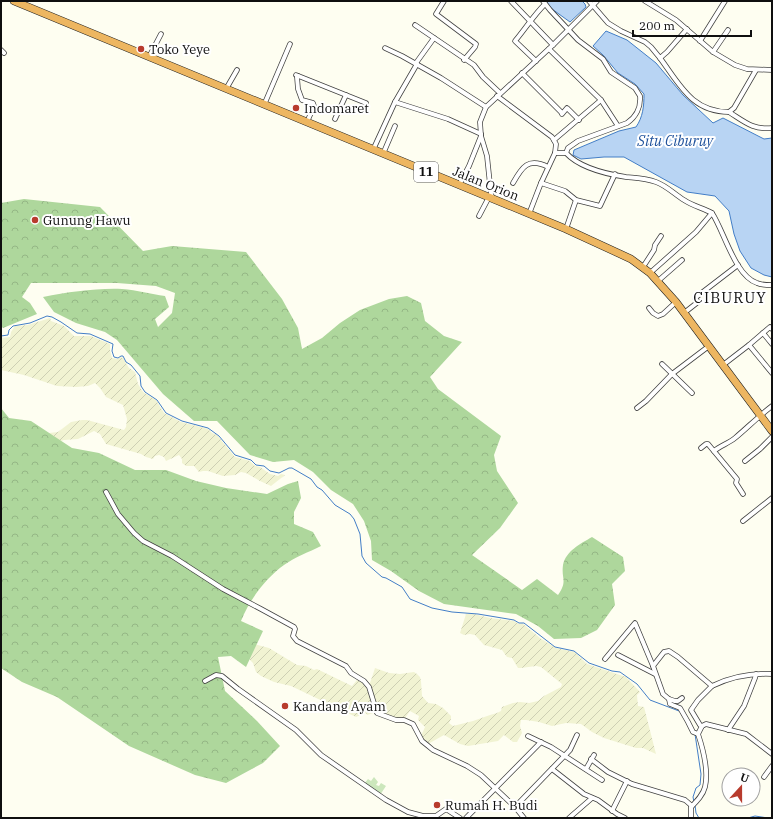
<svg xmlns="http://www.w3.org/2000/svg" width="773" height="819" font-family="'IBM Plex Serif',serif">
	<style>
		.farmland { fill: url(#farmland-furrows) }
		.forest { fill: url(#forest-crowns) }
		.park { fill: #cce7bc }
		.water { fill: #b8d4f3; stroke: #437ec7 }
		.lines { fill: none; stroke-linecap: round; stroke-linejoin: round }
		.stream { stroke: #437ec7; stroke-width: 1 }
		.street-casing { stroke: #424242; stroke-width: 5.5 }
		.highway-casing { stroke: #202020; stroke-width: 8 }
		.street { stroke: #fff; stroke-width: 4 }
		.highway { stroke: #edb661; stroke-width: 7 }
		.poi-dot { fill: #b83b2d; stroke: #fff; stroke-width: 1.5 }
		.labels { text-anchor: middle; stroke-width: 4; stroke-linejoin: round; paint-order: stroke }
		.shield { fill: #fff; stroke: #575757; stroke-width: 1 }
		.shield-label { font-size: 12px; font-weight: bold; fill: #0f0f0f }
		.poi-label { font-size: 13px; fill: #0f0f0f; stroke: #fff; text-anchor: start }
		.street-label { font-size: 13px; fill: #0f0f0f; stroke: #fff }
		.water-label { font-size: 14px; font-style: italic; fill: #1e519b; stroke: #fff }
		.quarter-label { font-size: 15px; letter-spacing: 1px; fill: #0f0f0f; stroke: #fff }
	</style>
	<defs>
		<pattern id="farmland-furrows" width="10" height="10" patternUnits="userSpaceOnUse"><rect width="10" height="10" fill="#f1f3d2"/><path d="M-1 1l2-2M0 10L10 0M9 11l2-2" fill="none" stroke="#cdcfb3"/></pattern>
		<pattern id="forest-crowns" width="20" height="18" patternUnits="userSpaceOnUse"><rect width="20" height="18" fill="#aed79c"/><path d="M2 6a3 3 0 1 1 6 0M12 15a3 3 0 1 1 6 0" fill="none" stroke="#94b785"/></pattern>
	</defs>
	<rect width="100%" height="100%" fill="#fefef1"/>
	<g class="farmland">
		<path d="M50,318L51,321L64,326L74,336H91L110,344V350L112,358L118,359L120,357L123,358L129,368L135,372L138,384L143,392L156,400L164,413L181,422L208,429L212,433L217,435L235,457L250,461L255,466L260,467L270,474L278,476L281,474L285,475L271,486L260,481L246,473L241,472L235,475L223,476L208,471H203L199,472L194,466H186L182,463V459L179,455L166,461L164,457L159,455L155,456L153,459L146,457L141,454L106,444L100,434L94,431L78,439L64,440L58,442L49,433L58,432L71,422L82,420H87L124,430L126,427L127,419L123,405L106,397L100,388L95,383L88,386L76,387L57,386L24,375L1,370V338L10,337L11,332L15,326L28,325Z"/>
		<path d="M470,613L490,618L514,621L519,624L522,623L540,638L556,648L575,652L587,664L626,677L640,692L637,695L638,706L644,707L656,754L643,748H636L604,738L592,732L581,724L566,723L552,726L539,722L526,720H521L520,726L522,733L517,742H513L504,735L498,741L468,746L460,744L444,735L428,744L421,736L425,727L418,720L419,716L410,711L405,718H397L378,711L373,694L369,686L375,668L389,673L400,674L414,672L417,674L420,677L421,681L422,696L428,703L436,704L443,708L451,716V719L449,723L453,726L473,721L490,715L497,713L501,711L502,707L513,703L520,702L529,703L538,701L544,696L561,687L562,684L541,667L536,666L521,668H518L512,658L507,657L502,650L484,645L475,635L470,634L464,635L460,633L466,614Z"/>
		<path d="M254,644L269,648L297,665L306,666L314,670L317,669L352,686L357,680L362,682L369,692L374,709L372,710L373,713L367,715L366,713L356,717L291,686L274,682L261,676L256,672L253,663L249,659Z"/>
	</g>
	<g class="forest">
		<path d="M24,199L100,207L143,251L172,246L246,252L282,299L298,328L302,349L322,338L340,323L360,310L389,299L407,296L421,303L425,321L444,336L462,342L430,377L438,389L501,436L494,455L497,471L518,503L500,528L472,555L522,590L537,579L558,595C568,581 561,579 563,565C566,551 580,544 592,537L623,557L625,571L612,584L615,605L597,630L581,638L554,639L538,626L516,614L444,604L419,591L391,571L372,560L371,541L364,521L353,504L331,490L313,472L294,460L273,462L250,455L217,421H194L163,394L117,340L105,332L76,323L54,312L43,297C69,292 96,288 122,289C137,290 151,294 165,296L169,307L155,319L158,327L172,313L175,293L156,286L117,283H31L22,297L30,303L37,314L3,328L1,326V203Z"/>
		<path d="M1,408L9,418L31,421L72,448L99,453L135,470H166L196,481L226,488L267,494L288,484L298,481L301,498L294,512V524L313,532L321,546C309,552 295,557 284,565C266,578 249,600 241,621L263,631L246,667L231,656L218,657L225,691L257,721L280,746L263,763L226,783L195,775L129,746L57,697L22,682L1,668Z"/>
	</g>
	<path class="park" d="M374,777L378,782L376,785L379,786L381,783L386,786L380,795L364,784L368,779L371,781Z"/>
	<g class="water">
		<path d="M546,1H582L585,4L586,7L570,22L552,9Z"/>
		<path d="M606,31L627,40L656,63L683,95L713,123L723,118L764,139L772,138V277L764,275L751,268L740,251L734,234L729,211L715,196L687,192L624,157H604L581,159L573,155L574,150L619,131L636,127C643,117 644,106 644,94L635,84L618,73L603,55L593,46Z"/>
	</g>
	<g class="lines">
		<g class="stream">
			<path d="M1,336L8,335L9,330L13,326L30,323L47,316L52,317L61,322L77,333L90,334L113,344L112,351L114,357L118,358L121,356H123L126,362L131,365L140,376L141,386L145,392L157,400L166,413L182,421L208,428L219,436L235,455L251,460L256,465L264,466L270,471L279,473L289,468H292L311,479L317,487L322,490L335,505L350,514L354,519L360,534L362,556L366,563L382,577L386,578L402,587L410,599L432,608L452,612L478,614L514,620L519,623H524L555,647L574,651L589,663L612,671L620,672L627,677L637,684L650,700L679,711"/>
			<path d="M694,802L693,797L696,788L700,785L701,774L695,734"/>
			<path d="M695,805L696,813L699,818"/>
			<path d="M748,818L755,816L768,818"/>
		</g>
		<g class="street-casing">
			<g id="street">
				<path d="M444,1L436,14L476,44L475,47L464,60"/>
				<path d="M511,1L553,45"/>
				<path d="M543,1L550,10L578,40L603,59L611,72L635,88L640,96C641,107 636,117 627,123L578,141L568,148L566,153"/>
				<path d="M589,1L608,23L621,31L645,42L651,47L660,58L667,52L687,29"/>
				<path d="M645,1L676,20L713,52L735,65L747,69L772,70"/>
				<path d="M415,25L474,65L483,77L500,93"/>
				<path d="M700,41L725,1"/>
				<path d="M385,48L402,56L441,78L486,107"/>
				<path d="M549,49L601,100L618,126"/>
				<path d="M1,50L4,53"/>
				<path d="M713,52L728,30"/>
				<path d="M149,57L161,34"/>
				<path d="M660,58C680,85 692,112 729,112L734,108L756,70"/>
				<path d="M536,61L515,41C525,29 534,15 545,4"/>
				<path d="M416,63L434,38"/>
				<path d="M522,73L561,112L562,114L567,108L579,120"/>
				<path d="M296,75L366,103"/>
				<path d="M298,76L297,77L298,89L302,100L313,103L314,106L307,122"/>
				<path d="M226,89L237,70"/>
				<path d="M497,96L552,137L556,144L555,153L541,183L529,214"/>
				<path d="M395,102L448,119L481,134"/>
				<path d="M264,105L290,44"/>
				<path d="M729,112C745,122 753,130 772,128"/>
				<path d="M335,119L346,95"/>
				<path d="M481,136L487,156L491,194L493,199"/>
				<path d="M554,140L601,100"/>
				<path d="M373,150L395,102L417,64"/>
				<path d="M555,153H566C580,168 606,174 626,177C636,178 645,178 656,182C667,186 674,194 684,200C693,206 703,208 712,213C724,231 735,276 757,283C761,285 767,285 772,285"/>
				<path d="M383,154L395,126"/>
				<path d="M513,183C522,167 528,157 548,167"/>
				<path d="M541,183L565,191L576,200L600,206L615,174"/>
				<path d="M459,185L469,166L481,136L480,122L486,107L553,45L597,1"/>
				<path d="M479,216L489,197"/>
				<path d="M566,229L576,200"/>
				<path d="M643,267L654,250L655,245L661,236"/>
				<path d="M650,273L696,232L712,213"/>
				<path d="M658,281L682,260"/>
				<path d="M649,308L653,313L658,316L663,314L676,302"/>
				<path d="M684,313L698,302L695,298L738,265"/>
				<path d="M763,333L772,344"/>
				<path d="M749,345L772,373"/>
				<path d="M662,364L692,393"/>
				<path d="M723,365L749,345L770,327L772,329"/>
				<path d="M637,408L646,401L672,374L709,346"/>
				<path d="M701,448L706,444H708L737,479L736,483L743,494"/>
				<path d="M714,451C720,446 729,443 735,438C748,427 759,416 772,406"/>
				<path d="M745,461L760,449L772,437"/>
				<path d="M106,492L118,514L134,533L143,541L172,556L223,589L261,609L294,627L295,629L293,636L297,641L346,666L351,673L364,681L369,687L377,713L396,720H404L413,724L422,741L427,745L433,750L467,766L481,775L515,807L524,818"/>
				<path d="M743,521L772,498"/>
				<path d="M618,655L655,674"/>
				<path d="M605,659L635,623L653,666L663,694L669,699L675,701H678L682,698"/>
				<path d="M653,666L664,652L669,651L678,657L712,686C731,677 751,673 772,674"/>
				<path d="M205,681L216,675L222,676L238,689L296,730L321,755L386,800L408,812L423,816H436L446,809L460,818"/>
				<path d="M669,699L670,704L680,708L688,722L693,732L698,734"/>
				<path d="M702,726L700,725L691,710L698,700L712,686"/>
				<path d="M728,730L744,706L755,678L756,674"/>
				<path d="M528,736L551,747L602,780"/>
				<path d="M591,759L608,772L632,784L685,800L692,806"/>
				<path d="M552,769L584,794L598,800L617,814L625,818"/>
				<path d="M586,769L594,755"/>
				<path d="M764,777L772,766"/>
				<path d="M515,807L570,750L577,735"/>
				<path d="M612,811L627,781"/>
				<path d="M466,818L541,742"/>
				<path d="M569,818L592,798"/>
				<path d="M691,818V807C697,801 703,795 705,787C709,770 703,749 698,734L702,726L706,724L746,734L772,754"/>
			</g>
		</g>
		<g class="highway-casing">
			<path id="highway" d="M14,1L566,229L631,259L650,273L676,302L772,431"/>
		</g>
		<use href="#street" class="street"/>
		<use href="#highway" class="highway"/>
	</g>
	<g class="poi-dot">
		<circle cx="141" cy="49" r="4"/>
		<circle cx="296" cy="108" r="4"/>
		<circle cx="35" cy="220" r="4"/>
		<circle cx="285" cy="706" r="4"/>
		<circle cx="437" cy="805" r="4"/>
	</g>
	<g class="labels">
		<rect class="shield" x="414" y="162" width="24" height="20" rx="3"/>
		<g class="shield-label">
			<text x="426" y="176">11</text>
		</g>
		<g class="poi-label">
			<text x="149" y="54">Toko Yeye</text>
			<text x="304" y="113">Indomaret</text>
			<text x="43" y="225">Gunung Hawu</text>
			<text x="293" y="711">Kandang Ayam</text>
			<text x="445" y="810">Rumah H. Budi</text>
		</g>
		<g class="street-label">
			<text transform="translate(486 183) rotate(22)" y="5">Jalan Orion</text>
		</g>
		<g class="water-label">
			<text x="675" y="146">Situ Ciburuy</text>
		</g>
		<g class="quarter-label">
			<text x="730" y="303">CIBURUY</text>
		</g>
	</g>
	<rect width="773" height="819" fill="none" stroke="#0f0f0f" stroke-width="4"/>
	<g transform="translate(741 787) rotate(21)"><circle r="19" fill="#ffffff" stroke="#9f9f9f"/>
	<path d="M0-3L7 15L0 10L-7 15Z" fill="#b83b2d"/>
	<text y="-6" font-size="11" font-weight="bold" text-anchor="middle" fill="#0f0f0f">U</text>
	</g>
	<path d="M633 30v6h118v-6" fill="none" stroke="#0f0f0f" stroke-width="2"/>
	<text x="639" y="30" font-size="12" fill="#0f0f0f" stroke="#ffffff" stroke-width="3" paint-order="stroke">200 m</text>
</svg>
